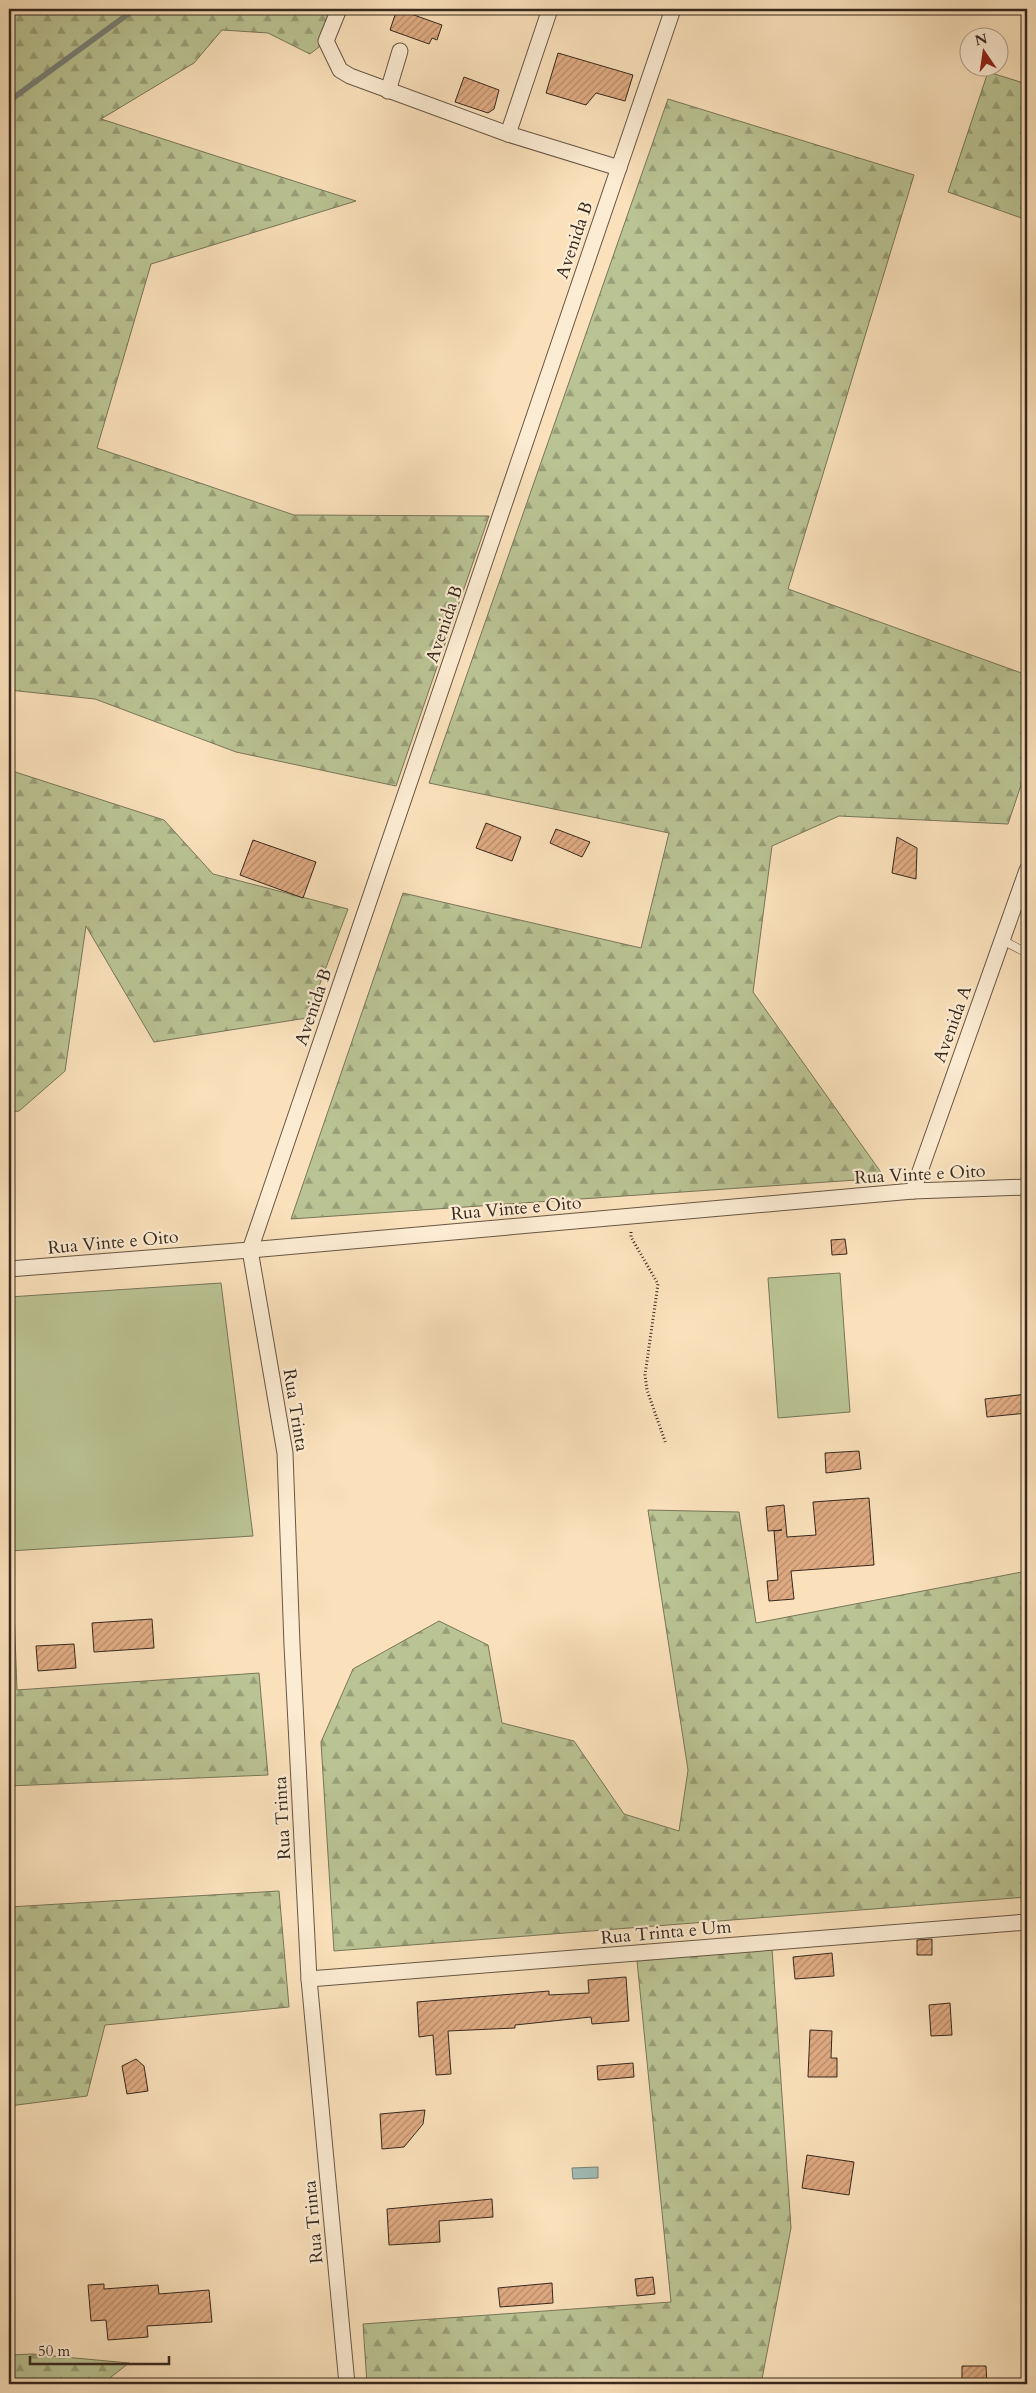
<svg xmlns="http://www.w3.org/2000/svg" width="1036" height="2393" font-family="Cardo,serif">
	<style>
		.green { fill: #bac393; stroke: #787658 }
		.forest { fill: url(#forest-firs); stroke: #787658 }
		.water { fill: #a0bcb7; stroke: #768179 }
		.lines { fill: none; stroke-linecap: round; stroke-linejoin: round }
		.stream { stroke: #768179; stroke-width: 5.5 }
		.building { fill: url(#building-hatch); stroke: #37281d }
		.lane-casing { stroke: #685644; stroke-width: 9 }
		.street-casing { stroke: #685644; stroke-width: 17 }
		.path { stroke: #37281d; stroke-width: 3; stroke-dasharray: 1 2.5; stroke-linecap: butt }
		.lane { stroke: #fcecd3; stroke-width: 8 }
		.street { stroke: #fcecd3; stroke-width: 15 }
		.labels { text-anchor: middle; stroke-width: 4.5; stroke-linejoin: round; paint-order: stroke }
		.street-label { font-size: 18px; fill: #37281d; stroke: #fcecd3 }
	</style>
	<defs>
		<pattern id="forest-firs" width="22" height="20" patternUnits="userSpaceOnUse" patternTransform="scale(1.25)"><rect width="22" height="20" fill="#bac393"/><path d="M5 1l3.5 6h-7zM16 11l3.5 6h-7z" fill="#989e77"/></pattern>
		<pattern id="building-hatch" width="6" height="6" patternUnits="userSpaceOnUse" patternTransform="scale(1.25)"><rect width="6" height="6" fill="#e0ab83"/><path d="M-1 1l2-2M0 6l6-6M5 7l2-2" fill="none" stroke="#b68b6b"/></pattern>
	</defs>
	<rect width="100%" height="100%" fill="#fae1bb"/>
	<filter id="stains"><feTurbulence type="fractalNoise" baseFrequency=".004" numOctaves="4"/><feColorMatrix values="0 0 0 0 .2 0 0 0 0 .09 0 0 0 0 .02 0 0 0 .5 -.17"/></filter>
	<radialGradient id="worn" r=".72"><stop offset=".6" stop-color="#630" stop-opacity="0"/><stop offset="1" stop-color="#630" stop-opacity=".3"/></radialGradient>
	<g class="green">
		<path d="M840,1273L850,1412L778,1418L768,1278Z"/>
		<path d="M221,1283L253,1536L9,1551V1297Z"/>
	</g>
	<g class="forest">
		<path d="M9,9H346L338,32L310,54L268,33L222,30L194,63L101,119L356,201L151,264L97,448L294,515L489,516L396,786L236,752L95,699L9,690Z"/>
		<path d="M988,72L1027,84V220L948,192Z"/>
		<path d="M668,99L914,175L788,589L1027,675V767L1008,824L839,816L772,846L753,992L885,1178L291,1219L403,893L641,948L669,833L429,783Z"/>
		<path d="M9,770L164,820L213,874L348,909L307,1018L154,1042L86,926L65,1071L19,1111L9,1112Z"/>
		<path d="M648,1510L739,1512L756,1623L1027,1571V1897L334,1951L321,1742L353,1669L439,1621L488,1645L502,1723L574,1741L624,1814L679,1831L688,1770Z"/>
		<path d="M9,1610H14L17,1690L259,1673L268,1775L9,1786Z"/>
		<path d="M279,1891L289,2007L105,2025L87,2096L9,2106V1907Z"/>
		<path d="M772,1949L791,2228L761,2384H367L363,2324L671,2302L637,1961Z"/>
		<path d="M32,2354L129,2363L102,2384H9V2355Z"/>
	</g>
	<path class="water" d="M598,2167V2178L573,2179L572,2168Z"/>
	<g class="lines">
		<path class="stream" d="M9,101L135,9"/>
	</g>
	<g class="building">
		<path d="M397,9L442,25L437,40L432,38L429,44L390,30Z"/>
		<path d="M558,53L633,75L625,101L596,93L586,105L546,93Z"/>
		<path d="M464,77L499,90L494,109L488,113L455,102Z"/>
		<path d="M486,823L521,837L512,861L476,848Z"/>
		<path d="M556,829L590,842L582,857L550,843Z"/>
		<path d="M897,837L917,848L916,879L892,873Z"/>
		<path d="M253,840L316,862L303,898L240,875Z"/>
		<path d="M845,1239L847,1254L832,1255L831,1240Z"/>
		<path d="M1027,1394V1413L987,1417L985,1399Z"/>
		<path d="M859,1451L861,1469L826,1473L825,1453Z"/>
		<path d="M869,1498L874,1565L791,1571L794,1599L769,1601L767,1581L778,1580L774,1531L782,1530L768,1531L766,1507L784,1505L787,1537L816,1535L813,1502Z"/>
		<path d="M152,1619L154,1648L94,1652L92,1623Z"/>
		<path d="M74,1644L76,1668L38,1671L36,1646Z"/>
		<path d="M932,1939V1955H917V1940Z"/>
		<path d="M832,1953L834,1976L795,1979L793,1957Z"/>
		<path d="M626,1977L629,2021L592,2024L591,2017L515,2025V2028L448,2031L451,2074L436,2075L433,2035L419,2037L417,2002L549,1991V1995L589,1993L588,1980Z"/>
		<path d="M950,2003L952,2035L931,2036L929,2005Z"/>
		<path d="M810,2030L832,2031L831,2058H837V2077H808Z"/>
		<path d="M136,2059L144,2066L148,2091L127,2094L122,2066Z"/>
		<path d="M633,2063L634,2077L598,2080L597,2066Z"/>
		<path d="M425,2110L423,2124L404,2147L382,2149L380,2114Z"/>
		<path d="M807,2155L854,2162L849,2195L802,2188Z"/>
		<path d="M492,2199L493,2217L439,2221L440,2242L389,2245L387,2209Z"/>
		<path d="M653,2277L655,2294L637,2296L635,2279Z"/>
		<path d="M552,2283L553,2303L500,2307L498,2288Z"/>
		<path d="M104,2284V2289L158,2285L159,2294L209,2290L212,2322L147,2326L148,2337L108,2340L106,2320L91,2321L88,2285Z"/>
		<path d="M962,2366H986L987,2384H962Z"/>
	</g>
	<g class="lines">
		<g class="lane-casing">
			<path id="lane" d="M1002,940L1027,953"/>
		</g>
		<g class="street-casing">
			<g id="street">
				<path d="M339,9L326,41L340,70L350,76L508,134L619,168"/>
				<path d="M388,91L400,51"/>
				<path d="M508,134L550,9"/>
				<path d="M913,1191L1027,870"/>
				<path d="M9,1269L250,1250L913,1191L1027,1187"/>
				<path d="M309,1979L1027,1922"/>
				<path d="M347,2384L309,1979L292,1645L285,1453L250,1250L673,9"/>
			</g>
		</g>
		<path class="path" d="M631,1232V1237L658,1284L645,1375L647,1390L666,1444"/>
		<use href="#lane" class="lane"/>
		<use href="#street" class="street"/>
	</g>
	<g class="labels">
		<g class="street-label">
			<text transform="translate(574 240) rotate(-71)" y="6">Avenida B</text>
			<text transform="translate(444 624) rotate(-71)" y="6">Avenida B</text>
			<text transform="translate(313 1007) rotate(-71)" y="6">Avenida B</text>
			<text transform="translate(952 1024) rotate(-70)" y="6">Avenida A</text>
			<text transform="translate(920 1174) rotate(-3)" y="6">Rua Vinte e Oito</text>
			<text transform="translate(516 1208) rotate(-5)" y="6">Rua Vinte e Oito</text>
			<text transform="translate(113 1242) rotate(-5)" y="6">Rua Vinte e Oito</text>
			<text transform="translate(296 1410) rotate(81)" y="6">Rua Trinta</text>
			<text transform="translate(282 1818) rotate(-93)" y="6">Rua Trinta</text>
			<text transform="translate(666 1932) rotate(-5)" y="6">Rua Trinta e Um</text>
			<text transform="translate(313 2222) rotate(-95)" y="6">Rua Trinta</text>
		</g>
	</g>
	<rect width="1036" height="2393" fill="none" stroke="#fae1bb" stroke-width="30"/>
	<rect x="10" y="10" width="1016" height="2373" fill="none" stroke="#37281d" stroke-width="2.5"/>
	<rect x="15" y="15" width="1006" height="2363" fill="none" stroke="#37281d"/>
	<g transform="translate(984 52) rotate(347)"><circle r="24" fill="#fcecd3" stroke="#ad9e8a"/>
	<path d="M0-4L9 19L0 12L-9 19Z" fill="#8f2418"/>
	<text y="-8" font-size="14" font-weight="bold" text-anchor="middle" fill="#37281d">N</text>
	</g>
	<path d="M30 2356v8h139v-8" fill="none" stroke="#37281d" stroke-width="2.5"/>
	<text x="38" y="2356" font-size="15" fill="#37281d" stroke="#fcecd3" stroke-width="4" paint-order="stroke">50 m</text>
	<rect width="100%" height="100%" filter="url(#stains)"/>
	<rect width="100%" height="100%" fill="url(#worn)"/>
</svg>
